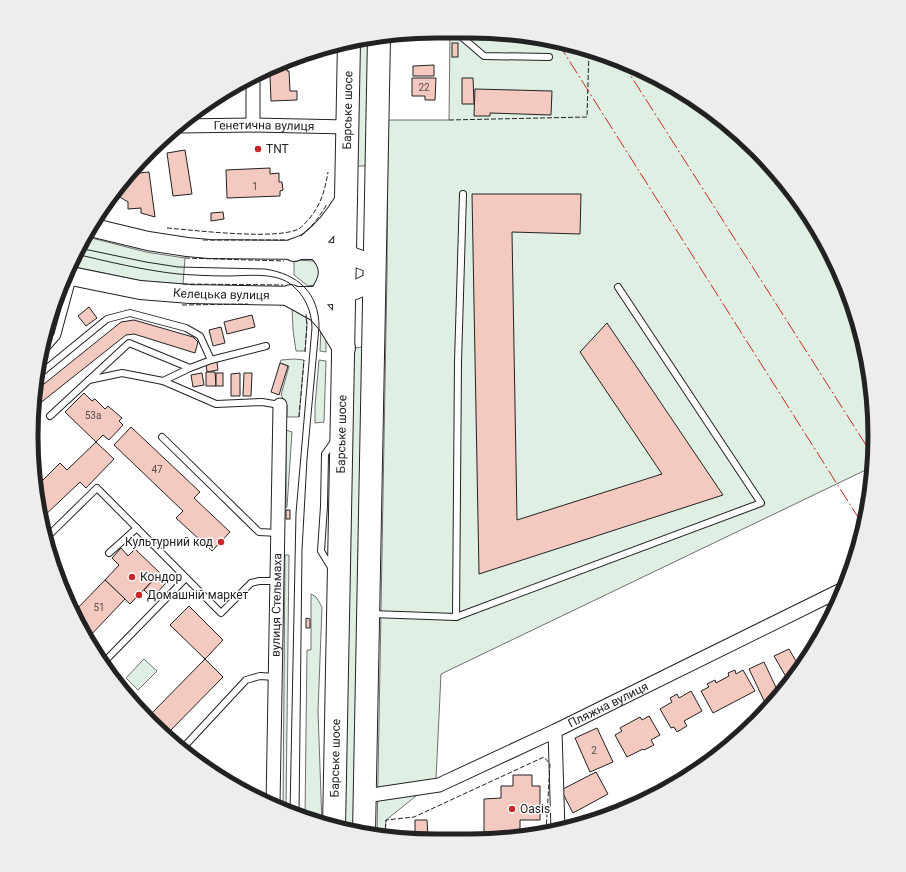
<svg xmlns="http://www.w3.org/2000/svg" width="906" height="872" font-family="Roboto,sans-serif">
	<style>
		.green { fill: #e0efe3; stroke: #6f6f6f }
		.building { fill: #f3c9c0; stroke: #222 }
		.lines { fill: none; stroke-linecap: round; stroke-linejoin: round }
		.lane-casing { stroke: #222; stroke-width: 8 }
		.street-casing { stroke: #222; stroke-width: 15 }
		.secondary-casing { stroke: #222; stroke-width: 20 }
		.highway-casing { stroke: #222; stroke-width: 24 }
		.lane { stroke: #fff; stroke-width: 6 }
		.street { stroke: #fff; stroke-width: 13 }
		.secondary { stroke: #fff; stroke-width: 18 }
		.highway { stroke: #fff; stroke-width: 22 }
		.tram { stroke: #222; stroke-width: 1 }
		.fence { stroke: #222; stroke-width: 1; stroke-dasharray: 5 2; stroke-linecap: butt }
		.power { stroke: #c62828; stroke-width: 1; stroke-dasharray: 14 3 2 3; stroke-linecap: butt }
		.poi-dot { fill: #c62828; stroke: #fff; stroke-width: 1.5 }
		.labels { text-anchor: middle; stroke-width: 3; stroke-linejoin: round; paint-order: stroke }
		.number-label { font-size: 10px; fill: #564c4a }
		.street-label { font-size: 12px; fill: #222; stroke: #fff }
		.poi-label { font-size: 12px; fill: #222; stroke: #fff; text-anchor: start }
		.rim { fill: none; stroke: #222; stroke-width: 5 }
	</style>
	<rect width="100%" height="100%" fill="#fff"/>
	<g class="green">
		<path d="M450,32L523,34L600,52L672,85L737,131L791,189L833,257L861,331L874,409L872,467L441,674L436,780L386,820L385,836L377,835L387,273L388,120H449Z"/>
		<path d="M379,37L377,165L347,167L357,39Z"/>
		<path d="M84,236L146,252L185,258L183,284L142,281L70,266Z"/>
		<path d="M294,260L315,261L322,269L315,285L308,286L294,275Z"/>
		<path d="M292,306L305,312L307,324L305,351H296L293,330Z"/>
		<path d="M321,324L326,335V352L320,351Z"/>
		<path d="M361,347L365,352L354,831L342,829L353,352L355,348Z"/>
		<path d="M294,359L304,360L299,417H287V405L281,395L289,366L280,363L281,360Z"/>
		<path d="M319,360L326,361L324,422L315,423V406Z"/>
		<path d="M286,430L292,432L287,507L286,508Z"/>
		<path d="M285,555H289L286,810L283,809Z"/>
		<path d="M311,594L316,597L322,607L318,711L322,824L305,817L307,650H311Z"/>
		<path d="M144,659L157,671L138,690L126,678Z"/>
	</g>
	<g class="building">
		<path d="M477,33L503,34L504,37L477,38Z"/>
		<rect x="452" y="43" width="6" height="14"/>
		<path d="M287,60V71H289L290,91H297V100L271,101L270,76H267V70Z"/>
		<path d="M434,65V76H413V66Z"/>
		<path d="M412,78H436L435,100H425V96H412Z"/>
		<path d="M462,78H473L474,104H462Z"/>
		<path d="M475,89L552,91L551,115L490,113V116H474Z"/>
		<path d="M161,143L160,151H152Z"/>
		<path d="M185,150L192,194L173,196L167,153Z"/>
		<path d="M270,168V174L279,173V182H282L283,190L280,191V196L227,198L226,170Z"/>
		<path d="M149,172L155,217L141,213V208L128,209V202L115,194H113L128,174Z"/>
		<path d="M472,194H581L580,234L512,232L517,520L662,474L580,352L607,323L723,495L479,574Z"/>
		<path d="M223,212L224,219L211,221V213Z"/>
		<path d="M89,307L97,318L86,326L78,316Z"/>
		<path d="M252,315L255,327L227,334L224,322Z"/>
		<path d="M134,320L193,337L198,342L195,353L134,334L126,335L39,404L34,398V392L121,322Z"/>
		<path d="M221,327L225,343L213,346L209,330Z"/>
		<path d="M217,362L218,370L207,372L206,364Z"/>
		<path d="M280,363L288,366L279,395L271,392Z"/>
		<path d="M206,372H215L216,386H206Z"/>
		<path d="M202,373L204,385L193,387L191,375Z"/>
		<rect x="216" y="373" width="7" height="13"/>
		<path d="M240,373V396H231V374Z"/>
		<path d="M244,373H252L251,396H243Z"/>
		<path d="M84,393L92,401L95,399L105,409L108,406L122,418L119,421L123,425L109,440L103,435L96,442L65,412Z"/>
		<path d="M34,398L40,405L34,410Z"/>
		<path d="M131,427L200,492L194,498L230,532L212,551L176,518L183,511L114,445Z"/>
		<path d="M96,442L114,459L86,488L80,482L41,519L36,487L60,463L67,470Z"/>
		<rect x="286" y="510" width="4" height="9"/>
		<path d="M121,548L128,556L135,549L160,573L130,604L105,580L119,565L112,558Z"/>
		<path d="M159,574L167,582L152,598L144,590Z"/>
		<path d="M105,580L125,599L88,638L72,614Z"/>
		<path d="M189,606L223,640L205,659L223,677L166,735L147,718L205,659L170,625Z"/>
		<path d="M306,618L310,619V628H306Z"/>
		<path d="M789,649L800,668L789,682L774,656Z"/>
		<path d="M764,662L780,696L768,709L749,669Z"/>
		<path d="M735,670L736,674L743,670L755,691L713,713L701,691L709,687L707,684L715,680L716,683L729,676L728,673Z"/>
		<path d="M691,691L702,711L684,721L687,726L677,732L674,727L671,728L660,709L672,702L670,698L677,694L679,698Z"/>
		<path d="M649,716L660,735L651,740L654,745L644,750L643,749L627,757L615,735L622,731L620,728L640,717L642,720Z"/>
		<path d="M597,728L613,762L590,772L575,738Z"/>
		<path d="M596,772L608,794L573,813L561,790Z"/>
		<path d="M513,775H532V786H540V820H520V836L497,840H484V799L501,798V786H513Z"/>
		<path d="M583,816L587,823L575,827L561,829L560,828Z"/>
		<path d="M415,820H427L428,837H415Z"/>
	</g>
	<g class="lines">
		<g class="lane-casing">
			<g id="lane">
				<path d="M456,32L484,56L549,57"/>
				<path d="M463,194L458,362L456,617L761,503L618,287"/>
				<path d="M41,354L57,336L73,277"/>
				<path d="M211,360L266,346"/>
				<path d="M36,377L107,319L130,313L186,328L200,336L211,360L190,368L129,343L50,416"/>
				<path d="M89,380L122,373L163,381L216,404L262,402L280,405"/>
				<path d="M163,381L190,368"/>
				<path d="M162,437L259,532L278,533"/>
				<path d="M45,539L97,488L221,613L251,583L259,581H277"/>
				<path d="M109,553L137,528"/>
				<path d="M332,569L321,551L324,506L325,454L335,440"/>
				<path d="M372,614L456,617"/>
				<path d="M104,662L186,578"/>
				<path d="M181,750L246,680L260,676L275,677"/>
			</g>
		</g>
		<g class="street-casing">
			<g id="street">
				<path d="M253,77V125"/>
				<path id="s1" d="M180,126L253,125L348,127"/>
				<path d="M555,731L558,830"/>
				<path id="s2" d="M365,796L439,785L555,731L843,589"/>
				<path id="s3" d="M273,805L280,405"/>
			</g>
		</g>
		<g class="secondary-casing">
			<g id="secondary">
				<path d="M90,227L148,241L187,247L209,249L316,250L346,254L375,265"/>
				<path d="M316,250C333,265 330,279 318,296"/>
				<path id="s4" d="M66,275L140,290L190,294L302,296C319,296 339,296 355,290C362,287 368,283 375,280"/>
			</g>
		</g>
		<g class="highway-casing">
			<g id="highway">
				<path d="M294,250C299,248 306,246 311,242C326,231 337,216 346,201"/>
				<path d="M291,296L318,311L328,322L344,348"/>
				<path id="s5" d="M334,828L349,41"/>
				<path d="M364,833L379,37"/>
			</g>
		</g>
		<use href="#lane" class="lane"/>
		<use href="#street" class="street"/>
		<use href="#secondary" class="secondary"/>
		<use href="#highway" class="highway"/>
		<g class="tram">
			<path d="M79,248L146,262L178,267L265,269C298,274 319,293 319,327L307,459L302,550L299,815"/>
			<path d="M76,254C109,262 143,270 178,274C194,275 210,276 226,276C246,276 272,272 289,283C304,293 312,311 312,328L296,513L290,812"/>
		</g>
		<g class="fence">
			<path d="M449,120L587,117L589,50"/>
			<path d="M167,228C193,230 281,241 300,228C303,226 306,222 309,219C321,205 325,190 328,172"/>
			<path d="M301,236C312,227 320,216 327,204"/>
			<path d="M203,240H287"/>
			<path d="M185,258L284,261"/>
			<path d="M183,284L283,285"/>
			<path d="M182,305L248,304"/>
			<path d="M305,352L307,324L306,314"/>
			<path d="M299,417L304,360"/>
			<path d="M385,836L386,820L414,817L544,757L550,764L546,832"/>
		</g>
		<g class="power">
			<path d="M558,43L863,525"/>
			<path d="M622,62L873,456"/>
		</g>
	</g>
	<g class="poi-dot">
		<circle cx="258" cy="149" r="4"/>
		<circle cx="221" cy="542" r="4"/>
		<circle cx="132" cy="577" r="4"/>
		<circle cx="139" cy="595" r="4"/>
		<circle cx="512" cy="809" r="4"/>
	</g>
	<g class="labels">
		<g class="number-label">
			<text x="424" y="91">22</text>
			<text x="255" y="190">1</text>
			<text x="93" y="419">53а</text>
			<text x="157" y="473">47</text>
			<text x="99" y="611">51</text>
			<text x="594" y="754">2</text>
		</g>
		<g class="street-label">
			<text dy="4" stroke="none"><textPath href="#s5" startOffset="718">Барське шосе</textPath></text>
			<text dy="4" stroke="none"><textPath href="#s1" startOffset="84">Генетична вулиця</textPath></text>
			<text dy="4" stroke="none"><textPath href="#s4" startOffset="157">Келецька вулиця</textPath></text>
			<text dy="4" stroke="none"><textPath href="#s5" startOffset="394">Барське шосе</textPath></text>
			<text dy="4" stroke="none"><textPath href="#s3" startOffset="200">вулиця Стельмаха</textPath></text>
			<text dy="4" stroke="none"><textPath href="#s2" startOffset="262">Пляжна вулиця</textPath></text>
			<text dy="4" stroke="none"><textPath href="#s5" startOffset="70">Барське шосе</textPath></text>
		</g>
		<g class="poi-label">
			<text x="266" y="153">TNT</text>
			<text x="213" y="546" text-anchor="end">Культурний код</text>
			<text x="140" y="581">Кондор</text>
			<text x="147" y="599">Домашній маркет</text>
			<text x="520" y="813">Oasis</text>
		</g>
	</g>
	<path d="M0 0H906V872H0ZM436 38H470A398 398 0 0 1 868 436V436A398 398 0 0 1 470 834H436A398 398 0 0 1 38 436V436A398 398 0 0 1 436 38Z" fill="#ededed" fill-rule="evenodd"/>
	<path class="rim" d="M436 38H470A398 398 0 0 1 868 436V436A398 398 0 0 1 470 834H436A398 398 0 0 1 38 436V436A398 398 0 0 1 436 38Z"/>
</svg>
